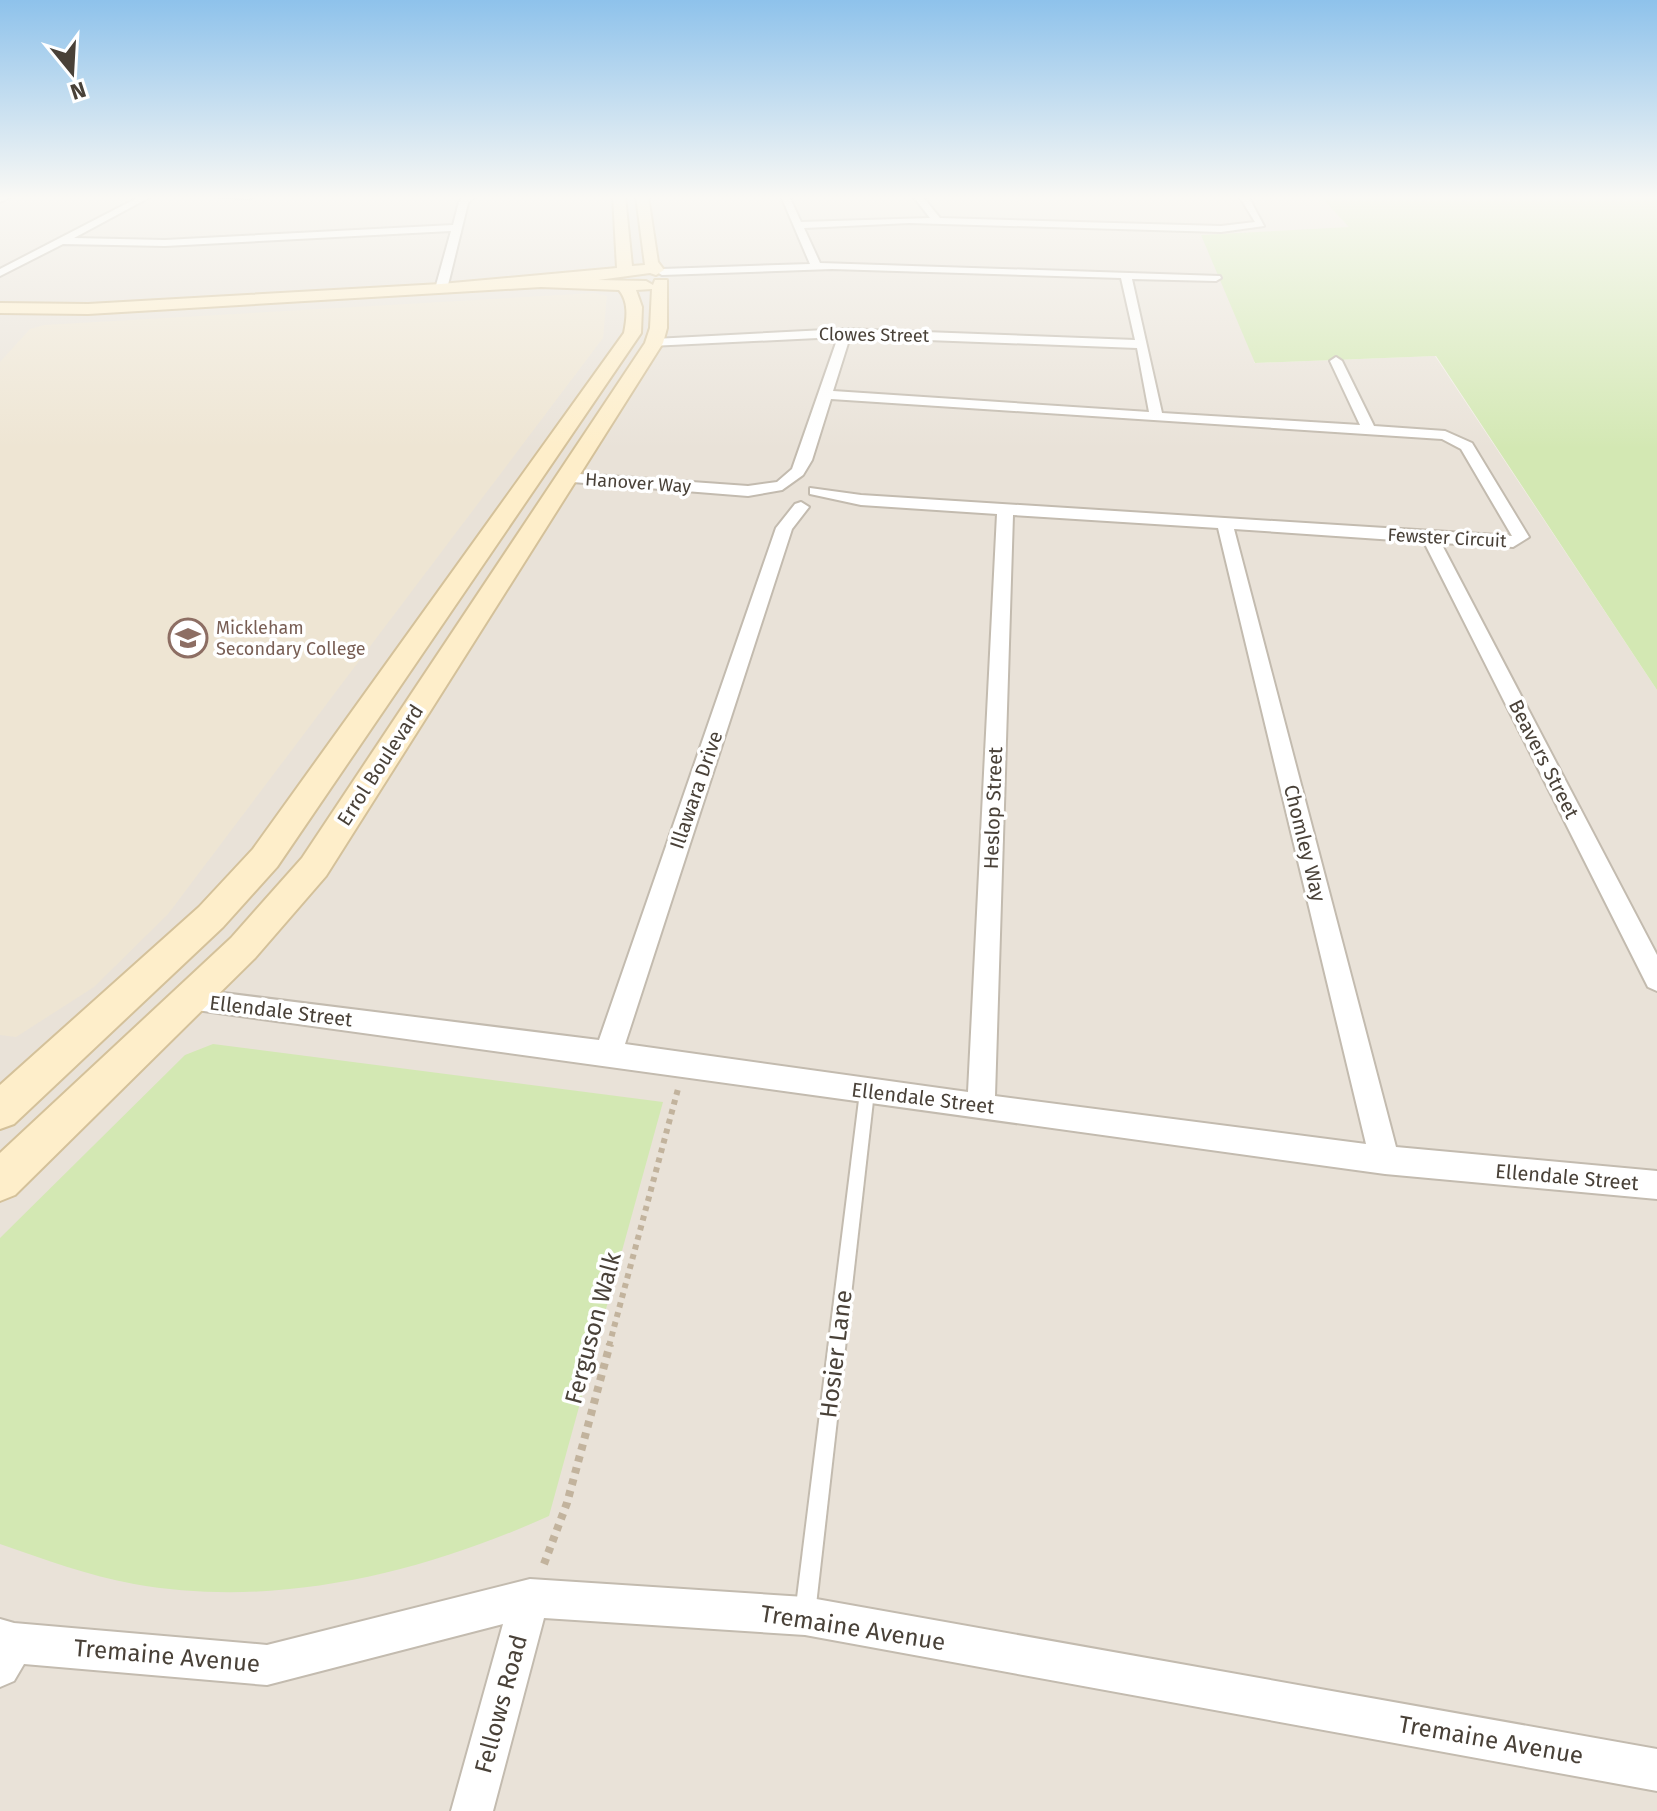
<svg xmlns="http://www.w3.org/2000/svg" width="1657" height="1811" font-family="'Fira Sans',sans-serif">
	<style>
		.residential { fill: #e9e2d8 }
		.education { fill: #eee5d3 }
		.green { fill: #d3e8b3 }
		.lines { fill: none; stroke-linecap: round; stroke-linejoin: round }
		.lane-casing { stroke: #c3bbaf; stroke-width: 4 }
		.street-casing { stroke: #c3bbaf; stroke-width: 4 }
		.secondary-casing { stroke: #d4c19a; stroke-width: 4 }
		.path-far1 { stroke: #c2b39d; stroke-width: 6; stroke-dasharray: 5 5; stroke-linecap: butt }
		.path { stroke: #c2b39d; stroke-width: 8; stroke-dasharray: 6 6; stroke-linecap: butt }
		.lane { fill: #fff; fill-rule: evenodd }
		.street { fill: #fff; fill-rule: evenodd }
		.secondary { fill: #feeeca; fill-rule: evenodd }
		.labels { text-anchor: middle; stroke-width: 7; stroke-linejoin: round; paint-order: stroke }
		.far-street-label { font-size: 18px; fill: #494138; stroke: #fff }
		.far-education-label { font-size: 18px; fill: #785e54; stroke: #fff; text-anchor: start }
		.street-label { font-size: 20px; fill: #494138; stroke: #fff }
		.near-street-label { font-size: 24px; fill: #494138; stroke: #fff }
	</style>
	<rect width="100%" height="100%" fill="#f5f1e9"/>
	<path class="residential" d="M0,196H1320L1350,227L1254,363L1435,356L1657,690V1811H0Z"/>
	<path class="education" d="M594,293L607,296L603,338L168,914L94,987L16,1037L0,1035V362L30,329L44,325Z"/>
	<g class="green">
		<path d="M1320,196H1657V690L1436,356L1255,363L1201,235L1349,227Z"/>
		<path d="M213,1044L663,1102L549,1516C420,1574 276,1609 134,1584C89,1576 44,1559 0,1544V1238L185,1055Z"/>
	</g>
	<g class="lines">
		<g class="lane-casing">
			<path id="lane" d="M867,1086L872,1088L874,1092L815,1614L812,1621L805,1624L798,1621L795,1614L860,1092L862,1088Z"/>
		</g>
		<g class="street-casing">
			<g id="street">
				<path d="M0,196H13L0,202Z"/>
				<path d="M141,196H152L74,238L165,240L453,225L459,202L465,196H475L468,203L447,289L441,292L435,289L451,231L165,246L63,244L0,276V269Z"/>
				<path d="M214,196H254L249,199Z"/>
				<path d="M781,196H789L801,222L930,218L913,196H922L940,218L1221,226L1255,222L1239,196H1248L1264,226L1221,232L909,223L804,228L820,263L1220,276L1221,278L1216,281L1132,279L1162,413L1360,425L1330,361L1336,357L1342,361L1374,426L1445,431L1472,443L1529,537L1513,547L1441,543L1657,955V991L1648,987L1424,542L1234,529L1396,1147L1657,1171V1199L1385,1174L182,1008L178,1000L182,992L191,989L599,1040L776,528L795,504L801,502L809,507L792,529L625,1044L968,1092L997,514L861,505L810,494V488L861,495L1512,536L1461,449L1442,439L831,399L812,460L803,475L782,490L748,496L560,481L557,478L565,473L748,486L777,482L792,469L838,337L650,346V340L654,339L845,329L1135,340L1121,278L832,269L662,275L657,272L662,269L810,264ZM850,337L1137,348L1149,412L833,391ZM1013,515L1218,528L1366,1144L995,1096Z"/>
				<path d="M530,1579L805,1597L1657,1749V1791L805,1635L544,1618L493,1811H451L503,1624L267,1685L24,1664L14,1681L0,1687V1619L14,1623L267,1645Z"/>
			</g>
		</g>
		<g class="secondary-casing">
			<path id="secondary" d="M613,196H625L632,266L645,265L636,196H648L658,262L664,270L656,275L650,273L598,280L646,281L653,285L655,280H667V328L663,343L326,876L255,958L15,1195L0,1201V1153L231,938L302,858L645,343L650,328L652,289L636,290L642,307L641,333L277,867L223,927L14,1124L0,1129V1085L199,907L253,849L624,333C627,318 629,302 619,290L541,287L88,314L0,313V303L88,304L441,284L617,268Z"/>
		</g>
		<path class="path-far1" d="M609,1346L678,1089"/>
		<path class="path" d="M544,1564L567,1503L610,1344"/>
		<use href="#lane" class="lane"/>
		<use href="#street" class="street"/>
		<use href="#secondary" class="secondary"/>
	</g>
	<linearGradient id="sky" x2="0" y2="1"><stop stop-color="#8ec2eb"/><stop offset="0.44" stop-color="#faf9f5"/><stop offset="1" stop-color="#faf9f5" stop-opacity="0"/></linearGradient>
	<rect width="1657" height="449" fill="url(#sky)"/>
	<defs>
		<g id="school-ring" transform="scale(2)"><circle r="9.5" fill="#fff" stroke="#8d6e63" stroke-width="1.5"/><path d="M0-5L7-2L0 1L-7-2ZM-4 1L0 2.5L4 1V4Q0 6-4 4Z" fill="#8d6e63"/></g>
	</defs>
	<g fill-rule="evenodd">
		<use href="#school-ring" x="188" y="638"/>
	</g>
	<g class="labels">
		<g class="far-street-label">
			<text transform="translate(874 335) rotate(1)" y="6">Clowes Street</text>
			<text transform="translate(638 483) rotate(4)" y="6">Hanover Way</text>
			<text transform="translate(1447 538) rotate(3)" y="6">Fewster Circuit</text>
		</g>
		<g class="far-education-label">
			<text x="216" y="634">Mickleham<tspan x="216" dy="21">Secondary College</tspan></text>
		</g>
		<g class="street-label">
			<text transform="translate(1544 759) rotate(63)" y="7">Beavers Street</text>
			<text transform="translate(380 765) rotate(-57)" y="7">Errol Boulevard</text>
			<text transform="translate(696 790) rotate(-71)" y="7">Illawara Drive</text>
			<text transform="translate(993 808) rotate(-88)" y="7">Heslop Street</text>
			<text transform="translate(1305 843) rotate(76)" y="7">Chomley Way</text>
			<text transform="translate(281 1011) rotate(7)" y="7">Ellendale Street</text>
			<text transform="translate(923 1098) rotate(7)" y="7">Ellendale Street</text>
			<text transform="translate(1567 1177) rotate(5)" y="7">Ellendale Street</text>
		</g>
		<g class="near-street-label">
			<text transform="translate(593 1328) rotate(-75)" y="8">Ferguson Walk</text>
			<text transform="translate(836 1354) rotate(-83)" y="8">Hosier Lane</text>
			<text transform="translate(853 1628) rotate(9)" y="8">Tremaine Avenue</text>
			<text transform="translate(167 1656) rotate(5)" y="8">Tremaine Avenue</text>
			<text transform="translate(501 1704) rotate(-75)" y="8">Fellows Road</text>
			<text transform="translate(1491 1740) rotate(10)" y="8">Tremaine Avenue</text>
		</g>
	</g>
	<g transform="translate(72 72) rotate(162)" stroke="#ffffff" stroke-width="6" paint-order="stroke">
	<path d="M0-6L14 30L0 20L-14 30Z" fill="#494138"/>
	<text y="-12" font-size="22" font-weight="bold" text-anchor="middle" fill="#494138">N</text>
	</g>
</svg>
